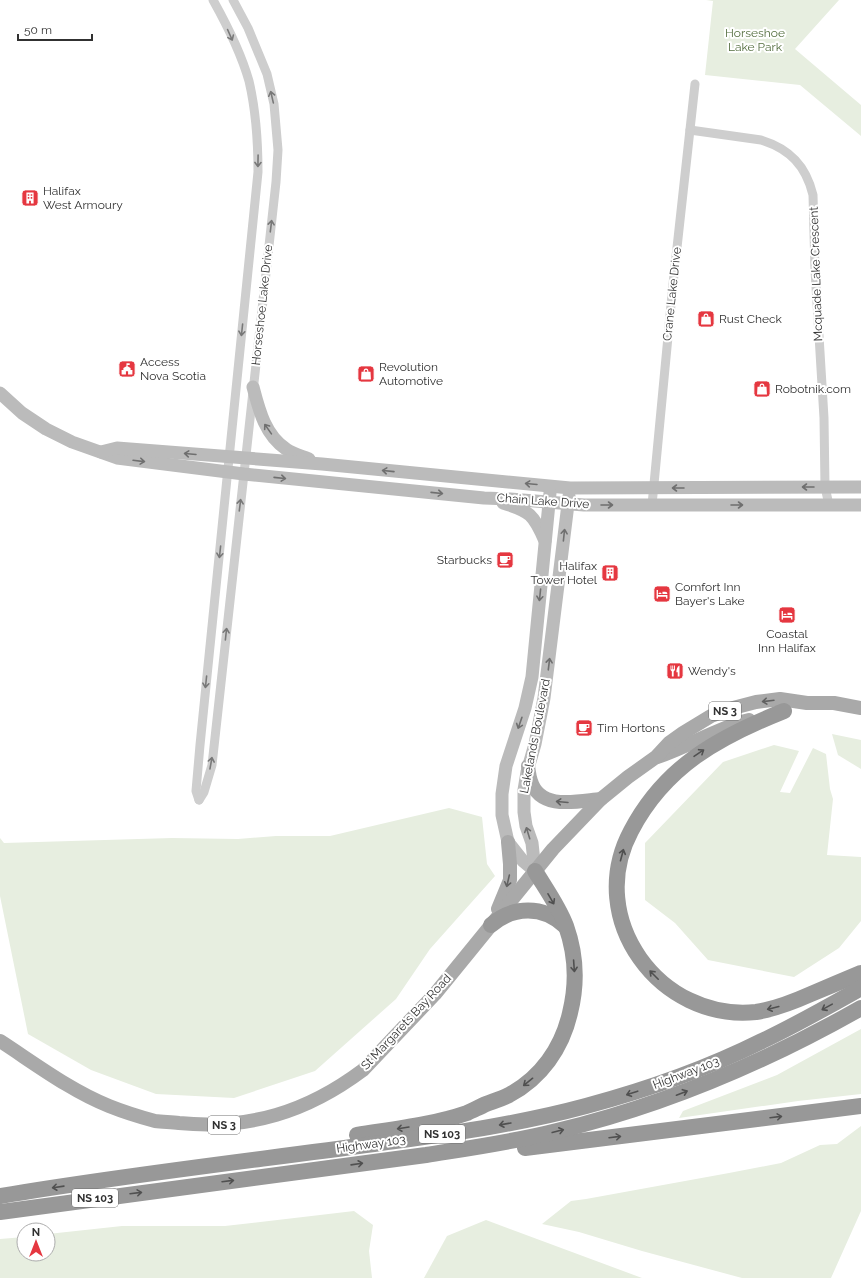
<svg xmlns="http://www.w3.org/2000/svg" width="861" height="1278" font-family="Raleway,sans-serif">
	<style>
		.green { fill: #e7eee0 }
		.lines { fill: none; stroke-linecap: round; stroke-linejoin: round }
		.street { stroke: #cecece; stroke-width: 9 }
		.secondary { stroke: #bbb; stroke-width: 13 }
		.primary { stroke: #a9a9a9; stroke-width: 14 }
		.highway { stroke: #989898; stroke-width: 16 }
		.oneway { stroke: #787878 }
		.oneway2 { stroke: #6f6f6f }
		.oneway3 { stroke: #616161 }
		.oneway4 { stroke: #505050 }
		.labels { text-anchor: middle; stroke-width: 4; stroke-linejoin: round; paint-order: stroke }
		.shield { fill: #fff; stroke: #6f6f6f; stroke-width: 1 }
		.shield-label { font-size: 11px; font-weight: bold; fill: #313131 }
		.park-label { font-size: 12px; fill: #536d3e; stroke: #fff }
		.poi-label { font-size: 12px; fill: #313131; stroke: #fff; text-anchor: start }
		.street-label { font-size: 12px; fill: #313131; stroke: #fff }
	</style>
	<rect width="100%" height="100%" fill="#fff"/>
	<g class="green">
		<path d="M706,0H839L795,49L861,105V136L800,85L705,75L713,1Z"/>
		<path d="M832,734L861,740V769L838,755Z"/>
		<path d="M774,745L799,751L780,792L790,793L813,748L826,754L830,789L833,799L827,855L861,857V921L839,948L794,977L708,960L675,923L645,900V843L723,762Z"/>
		<path d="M449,808L482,817L487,864L495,876L430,949L396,999L315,1071L234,1098L156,1094L91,1070L28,1034L0,896V838L4,843L172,838L238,839L276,836H330Z"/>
		<path d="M861,1029V1094L798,1101L679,1118L683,1111L777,1075Z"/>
		<path d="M861,1126V1211L831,1278H742L642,1251L579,1232L542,1224L571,1201L586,1199L729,1173L781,1163L820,1145L837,1144Z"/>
		<path d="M354,1211L373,1225L369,1251L372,1278H0V1239L24,1237V1254H48V1234L122,1226H225Z"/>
		<path d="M486,1220L642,1278H424L447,1236Z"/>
	</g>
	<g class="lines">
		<g class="street">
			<path d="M690,130L761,140C790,149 806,166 813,195L815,270L824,418L825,487L829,505"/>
			<path d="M652,505L673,284L695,84"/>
			<path d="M199,800L204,792L212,765L276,182L278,150L274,104L267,74L248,28L233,0"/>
			<path d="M199,800L196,791L200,745L258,172C258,141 256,111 249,81C241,53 227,25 213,0"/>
		</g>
		<g class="secondary">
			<path d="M253,387C259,410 265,435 286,449C293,454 302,456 309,459"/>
			<path d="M0,393L22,413L46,429L72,442L117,458L220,471L244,474L484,498L510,499L584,505H861"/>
			<path d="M101,452L117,448L322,464L570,488L861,487"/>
			<path d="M503,503C530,511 534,515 545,541"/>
			<path d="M535,871L523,861L508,842L502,815V794L506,766L525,708L532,677L550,493"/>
			<path d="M535,871L532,843L526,826L524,812V790L527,772L535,744L544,698L569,496"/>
		</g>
		<g class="primary">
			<path d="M657,757C688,747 717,728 749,720"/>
			<path d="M528,766C529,771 529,776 531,781C540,811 578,801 601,799"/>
			<path d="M498,909L510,880V864L508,842"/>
			<path d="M0,1041C34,1063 71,1091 109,1106C124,1112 140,1117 155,1121C163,1122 171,1122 179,1123C249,1130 307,1112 363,1070L435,994L553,849L601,799L628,777L656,757L669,743L683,733L711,716L733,708L756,702L780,699L807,703H834L861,708"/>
		</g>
		<g class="highway">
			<path d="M784,711C719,737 665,766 631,831C584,919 660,1022 756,1012C776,1009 793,1002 811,994C828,987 844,980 861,973"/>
			<path d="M491,925C513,906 543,905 565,926"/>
			<path d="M357,1135C394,1129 432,1125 467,1113C473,1110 480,1107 486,1104C494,1101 501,1099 509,1095C541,1078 562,1048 570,1013C577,985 576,954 566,926C559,907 546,889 535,871"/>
			<path d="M525,1148L861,1106"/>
			<path d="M0,1196C124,1175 249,1161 374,1144C445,1134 516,1125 586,1106C646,1090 706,1069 762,1041C796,1025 829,1006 861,988"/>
			<path d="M0,1212L426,1155C470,1148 514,1142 557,1131C666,1105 764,1063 861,1008"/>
		</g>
	</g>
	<defs><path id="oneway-shaft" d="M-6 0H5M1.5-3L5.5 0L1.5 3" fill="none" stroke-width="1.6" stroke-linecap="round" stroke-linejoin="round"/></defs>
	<g class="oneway">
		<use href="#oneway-shaft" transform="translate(230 35) rotate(66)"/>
		<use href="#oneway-shaft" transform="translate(272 97) rotate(-103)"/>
		<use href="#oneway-shaft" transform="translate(258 161) rotate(91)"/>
		<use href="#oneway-shaft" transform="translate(271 226) rotate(-83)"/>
		<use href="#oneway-shaft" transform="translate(242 330) rotate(96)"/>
		<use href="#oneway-shaft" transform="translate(240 505) rotate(-83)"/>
		<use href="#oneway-shaft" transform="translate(220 552) rotate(96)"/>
		<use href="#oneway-shaft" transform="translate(226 634) rotate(-84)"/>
		<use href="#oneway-shaft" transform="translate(206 682) rotate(96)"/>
		<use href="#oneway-shaft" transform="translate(211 763) rotate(-80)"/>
	</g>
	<g class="oneway2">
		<use href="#oneway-shaft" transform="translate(268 429) rotate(-125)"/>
		<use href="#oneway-shaft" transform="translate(190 454) rotate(-175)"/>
		<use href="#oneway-shaft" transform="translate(139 461) rotate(7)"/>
		<use href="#oneway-shaft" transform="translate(388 471) rotate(-174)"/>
		<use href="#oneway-shaft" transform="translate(280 478) rotate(6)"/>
		<use href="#oneway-shaft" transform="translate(531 484) rotate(-175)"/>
		<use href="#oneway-shaft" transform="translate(808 487) rotate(180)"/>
		<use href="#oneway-shaft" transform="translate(678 488) rotate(180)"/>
		<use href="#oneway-shaft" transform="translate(437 493) rotate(6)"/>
		<use href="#oneway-shaft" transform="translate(607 505)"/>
		<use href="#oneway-shaft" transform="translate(737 505)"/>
		<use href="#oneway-shaft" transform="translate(564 535) rotate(-84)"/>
		<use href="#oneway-shaft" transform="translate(540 595) rotate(96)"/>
		<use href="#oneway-shaft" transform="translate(549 664) rotate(-83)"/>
		<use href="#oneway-shaft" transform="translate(520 723) rotate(109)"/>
		<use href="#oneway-shaft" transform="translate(528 833) rotate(-107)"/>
	</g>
	<g class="oneway3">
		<use href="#oneway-shaft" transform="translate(768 701) rotate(173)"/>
		<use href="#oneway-shaft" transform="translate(562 802) rotate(-175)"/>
		<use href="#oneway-shaft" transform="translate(508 881) rotate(103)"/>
	</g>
	<g class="oneway4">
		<use href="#oneway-shaft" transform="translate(699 753) rotate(-34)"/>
		<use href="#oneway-shaft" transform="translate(622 855) rotate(-75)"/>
		<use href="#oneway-shaft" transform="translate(551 899) rotate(60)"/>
		<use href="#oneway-shaft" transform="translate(574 966) rotate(86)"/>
		<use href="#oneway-shaft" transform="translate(654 975) rotate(-135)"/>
		<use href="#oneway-shaft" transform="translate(827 1007) rotate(151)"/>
		<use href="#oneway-shaft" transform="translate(773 1008) rotate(166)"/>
		<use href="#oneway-shaft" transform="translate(528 1082) rotate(141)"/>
		<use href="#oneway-shaft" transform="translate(632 1093) rotate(162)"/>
		<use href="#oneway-shaft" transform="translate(682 1093) rotate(-21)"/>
		<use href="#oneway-shaft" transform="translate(776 1117) rotate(-7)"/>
		<use href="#oneway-shaft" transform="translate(505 1124) rotate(170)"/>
		<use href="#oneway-shaft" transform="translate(403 1128) rotate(171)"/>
		<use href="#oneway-shaft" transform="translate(558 1131) rotate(-14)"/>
		<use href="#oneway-shaft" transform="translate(615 1137) rotate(-7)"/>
		<use href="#oneway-shaft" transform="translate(357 1164) rotate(-8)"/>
		<use href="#oneway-shaft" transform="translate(228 1181) rotate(-7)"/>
		<use href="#oneway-shaft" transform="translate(58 1187) rotate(172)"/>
		<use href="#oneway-shaft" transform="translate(136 1193) rotate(-7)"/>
	</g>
	<defs>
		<g id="building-square" transform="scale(0.9)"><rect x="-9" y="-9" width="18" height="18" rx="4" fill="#e53740" stroke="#fff"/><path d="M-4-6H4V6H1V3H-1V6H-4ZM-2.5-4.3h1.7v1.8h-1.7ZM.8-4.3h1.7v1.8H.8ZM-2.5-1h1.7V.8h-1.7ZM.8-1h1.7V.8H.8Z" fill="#fff"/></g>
		<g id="shop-square" transform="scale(0.9)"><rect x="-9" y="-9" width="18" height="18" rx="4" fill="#e53740" stroke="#fff"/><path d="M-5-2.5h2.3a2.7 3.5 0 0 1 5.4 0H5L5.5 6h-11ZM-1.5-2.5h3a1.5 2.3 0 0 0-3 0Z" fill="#fff"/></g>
		<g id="civic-square" transform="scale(0.9)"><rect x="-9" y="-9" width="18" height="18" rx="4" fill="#e53740" stroke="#fff"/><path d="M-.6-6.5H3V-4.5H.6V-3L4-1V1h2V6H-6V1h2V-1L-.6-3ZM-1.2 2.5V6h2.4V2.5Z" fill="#fff"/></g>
		<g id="cafe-square" transform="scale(0.9)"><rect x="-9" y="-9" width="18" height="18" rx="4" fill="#e53740" stroke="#fff"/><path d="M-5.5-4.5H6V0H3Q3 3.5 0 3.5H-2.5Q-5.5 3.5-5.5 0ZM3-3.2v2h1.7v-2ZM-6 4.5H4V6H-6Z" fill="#fff"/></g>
		<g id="hotel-square" transform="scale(0.9)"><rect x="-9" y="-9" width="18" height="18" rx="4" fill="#e53740" stroke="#fff"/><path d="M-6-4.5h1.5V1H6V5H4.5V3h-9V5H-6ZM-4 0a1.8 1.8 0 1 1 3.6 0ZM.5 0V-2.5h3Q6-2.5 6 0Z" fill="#fff"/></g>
		<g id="restaurant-square" transform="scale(0.9)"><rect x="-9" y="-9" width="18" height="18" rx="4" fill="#e53740" stroke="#fff"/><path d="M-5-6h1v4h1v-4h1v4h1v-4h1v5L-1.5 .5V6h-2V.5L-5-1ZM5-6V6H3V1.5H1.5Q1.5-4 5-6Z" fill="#fff"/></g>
	</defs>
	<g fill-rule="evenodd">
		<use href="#building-square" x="30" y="198"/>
		<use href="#shop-square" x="706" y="319"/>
		<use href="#civic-square" x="127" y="369"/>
		<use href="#shop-square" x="366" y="374"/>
		<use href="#shop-square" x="762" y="389"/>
		<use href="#cafe-square" x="505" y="560"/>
		<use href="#building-square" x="610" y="573"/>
		<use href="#hotel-square" x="662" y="594"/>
		<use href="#hotel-square" x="787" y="615"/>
		<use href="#restaurant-square" x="675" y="671"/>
		<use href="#cafe-square" x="584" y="728"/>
	</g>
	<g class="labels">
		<g class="shield">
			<rect x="709" y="702" width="32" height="18" rx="3"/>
			<rect x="208" y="1116" width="32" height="18" rx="3"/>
			<rect x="419" y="1125" width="46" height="18" rx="3"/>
			<rect x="72" y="1189" width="46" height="18" rx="3"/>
		</g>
		<g class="shield-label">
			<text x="725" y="715">NS 3</text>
			<text x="224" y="1129">NS 3</text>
			<text x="442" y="1138">NS 103</text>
			<text x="95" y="1202">NS 103</text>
		</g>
		<g class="park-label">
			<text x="755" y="37">Horseshoe<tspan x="755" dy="14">Lake Park</tspan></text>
		</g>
		<g class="poi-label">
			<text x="43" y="195">Halifax<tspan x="43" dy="14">West Armoury</tspan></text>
			<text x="719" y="323">Rust Check</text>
			<text x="140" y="366">Access<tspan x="140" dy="14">Nova Scotia</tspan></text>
			<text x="379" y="371">Revolution<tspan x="379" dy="14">Automotive</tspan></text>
			<text x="775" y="393">Robotnik.com</text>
			<text x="492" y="564" text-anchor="end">Starbucks</text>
			<text x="597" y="570" text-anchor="end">Halifax<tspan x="597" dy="14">Tower Hotel</tspan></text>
			<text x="675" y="591">Comfort Inn<tspan x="675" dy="14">Bayer's Lake</tspan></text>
			<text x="787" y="638" text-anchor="middle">Coastal<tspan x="787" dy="14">Inn Halifax</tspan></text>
			<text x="688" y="675">Wendy's</text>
			<text x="597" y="732">Tim Hortons</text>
		</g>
		<g class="street-label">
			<text transform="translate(816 274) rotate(-92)" y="4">Mcquade Lake Crescent</text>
			<text transform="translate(672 294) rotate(-84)" y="4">Crane Lake Drive</text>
			<text transform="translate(262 305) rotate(-84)" y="4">Horseshoe Lake Drive</text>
			<text transform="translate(543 501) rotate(4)" y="4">Chain Lake Drive</text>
			<text transform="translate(535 736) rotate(-79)" y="4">Lakelands Boulevard</text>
			<text transform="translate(406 1022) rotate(-47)" y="4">St Margarets Bay Road</text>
			<text transform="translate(686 1073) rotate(-21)" y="4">Highway 103</text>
			<text transform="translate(371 1144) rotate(-8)" y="4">Highway 103</text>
		</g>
	</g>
	<g transform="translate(36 1242)"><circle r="19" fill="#ffffff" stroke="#adadad"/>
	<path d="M0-3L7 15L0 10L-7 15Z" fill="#e53740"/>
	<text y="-6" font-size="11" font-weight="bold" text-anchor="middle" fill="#313131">N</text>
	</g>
	<path d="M18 34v6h74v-6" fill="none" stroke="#313131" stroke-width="2"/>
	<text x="24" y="34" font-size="12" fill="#313131" stroke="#ffffff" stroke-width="3" paint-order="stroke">50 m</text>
</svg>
